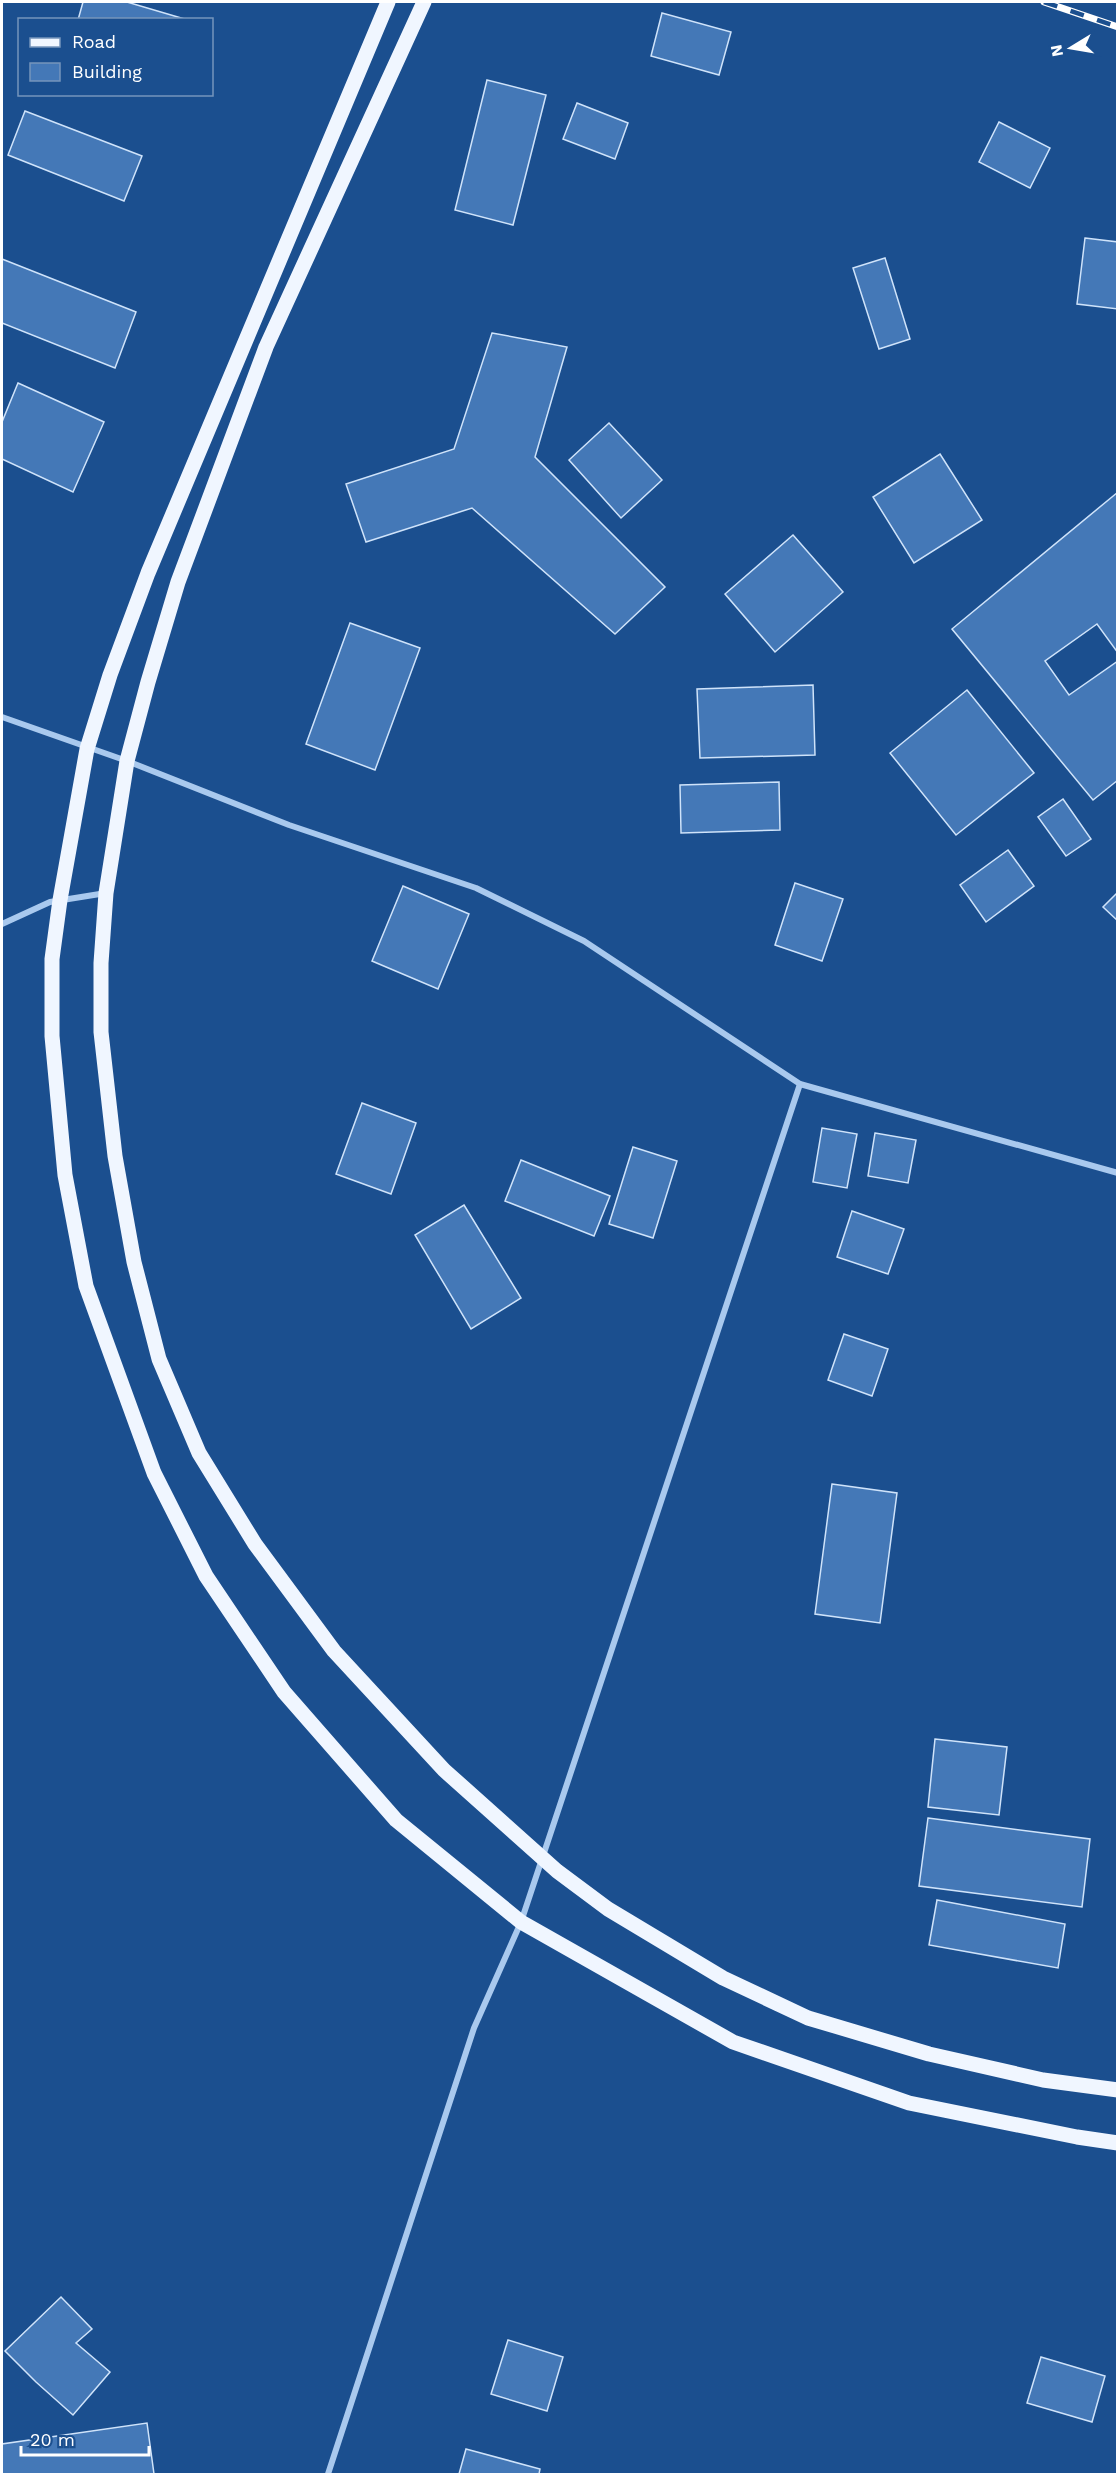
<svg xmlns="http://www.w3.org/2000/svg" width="1119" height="2476" font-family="'Work Sans',sans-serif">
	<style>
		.building { fill: #4478b7; stroke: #cfe3fa; stroke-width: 1.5 }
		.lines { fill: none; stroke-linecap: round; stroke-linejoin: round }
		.street { stroke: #a9c9ee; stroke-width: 6 }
		.primary { stroke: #f0f6ff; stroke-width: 15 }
		.rail-casing { stroke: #fff; stroke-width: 7 }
		.rail { stroke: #1b4f8f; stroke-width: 4.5; stroke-dasharray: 14; stroke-linecap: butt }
	</style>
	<rect width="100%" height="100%" fill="#1b4f8f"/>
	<g class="building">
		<path d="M83,2H127L188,20H78Z"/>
		<path d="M662,13L731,32L719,75L651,56Z"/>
		<path d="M487,80L546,95L513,225L455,210Z"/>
		<path d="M577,103L628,123L615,159L563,139Z"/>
		<path d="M25,111L142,156L124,201L8,155Z"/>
		<path d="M999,122L1050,148L1030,188L979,162Z"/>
		<path d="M1085,238L1118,242V309L1077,304Z"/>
		<path d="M885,258L910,339L879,349L853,268Z"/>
		<path d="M2,259L136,312L115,368L2,323Z"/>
		<path d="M492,333L567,347L535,457L665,587L615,634L472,508L366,542L346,484L454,449Z"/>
		<path d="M18,383L104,422L73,492L2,459V422Z"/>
		<path d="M609,423L662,480L621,518L569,460Z"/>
		<path d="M940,454L982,520L914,563L873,497Z"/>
		<path d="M1118,492V653L1097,624L1045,661L1069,695L1118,661V780L1093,800L952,629Z"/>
		<path d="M793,535L843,592L775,652L725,594Z"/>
		<path d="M350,623L420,648L375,770L306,744Z"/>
		<path d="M813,685L815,755L700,758L697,689Z"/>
		<path d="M967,690L1034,773L956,835L890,753Z"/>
		<path d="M779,782L780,830L681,833L680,785Z"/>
		<path d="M1063,799L1091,839L1066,856L1038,817Z"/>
		<path d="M1008,850L1034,886L986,922L960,885Z"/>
		<path d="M795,883L843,899L822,961L775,945Z"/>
		<path d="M403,886L469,914L438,989L372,961Z"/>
		<path d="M1118,892V921L1103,907Z"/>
		<path d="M362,1103L416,1123L391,1194L336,1174Z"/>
		<path d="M822,1128L857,1134L847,1188L813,1182Z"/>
		<path d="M875,1133L916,1140L908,1183L868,1176Z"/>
		<path d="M633,1147L677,1161L653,1238L609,1224Z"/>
		<path d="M521,1160L610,1196L594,1236L505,1201Z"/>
		<path d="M464,1205L521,1298L471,1329L415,1235Z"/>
		<path d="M852,1211L904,1229L888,1274L837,1257Z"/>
		<path d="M844,1334L888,1349L872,1396L828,1380Z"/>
		<path d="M832,1484L897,1493L880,1623L815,1614Z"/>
		<path d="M935,1739L1007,1747L999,1815L928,1807Z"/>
		<path d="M928,1818L1090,1839L1082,1907L919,1886Z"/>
		<path d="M937,1900L1065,1924L1058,1968L929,1945Z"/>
		<path d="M61,2297L92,2329L76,2343L110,2372L73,2415L36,2382L5,2351Z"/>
		<path d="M508,2340L563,2357L547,2411L491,2394Z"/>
		<path d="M1041,2357L1105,2376L1092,2422L1027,2403Z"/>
		<path d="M147,2423L154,2474H2V2444Z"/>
		<path d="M466,2449L540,2469L539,2474H459Z"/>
	</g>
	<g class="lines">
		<g class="street">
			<path d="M2,717L127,761L289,825L476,888L584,941L800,1084L1118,1173"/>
			<path d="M2,924L50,902L106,893"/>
			<path d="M328,2474L474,2028L521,1922L800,1084"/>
		</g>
		<g class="primary">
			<path d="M388,2L148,573L110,675L87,749L60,900L52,959V1036L65,1175L86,1286L154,1473L206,1576L284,1692L396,1820L521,1922L733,2042L909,2103L1077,2137L1118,2143"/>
			<path d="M424,2L266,347L178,582L148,682L127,761L106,893L101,963V1032L115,1156L134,1262L159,1359L199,1453L255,1544L334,1651L444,1770L557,1871L608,1909L723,1978L808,2018L929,2054L1043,2080L1118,2090"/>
		</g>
		<g class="rail-casing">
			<path id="rail" d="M1044,2L1118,27"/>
		</g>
		<use href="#rail" class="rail"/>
	</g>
	<rect width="1119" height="2476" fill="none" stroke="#ffffff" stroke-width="6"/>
	<rect x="18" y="18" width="195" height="78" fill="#1b4f8f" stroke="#7695bc" stroke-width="1.5"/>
	<rect x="30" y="38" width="30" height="9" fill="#f0f6ff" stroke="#7695bc" stroke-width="1.5"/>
	<text x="72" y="48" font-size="18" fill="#ffffff">Road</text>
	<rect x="30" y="63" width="30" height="18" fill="#4478b7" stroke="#7695bc" stroke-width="1.5"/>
	<text x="72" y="78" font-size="18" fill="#ffffff">Building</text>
	<g transform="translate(1071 48) rotate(259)" stroke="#1b4f8f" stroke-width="4.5" paint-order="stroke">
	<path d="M0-4.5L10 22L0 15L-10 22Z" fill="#ffffff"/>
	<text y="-9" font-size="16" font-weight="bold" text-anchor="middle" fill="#ffffff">N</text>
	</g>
	<path d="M21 2446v9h128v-9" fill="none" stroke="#ffffff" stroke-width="3"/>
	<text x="30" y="2446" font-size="18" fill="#ffffff" stroke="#1b4f8f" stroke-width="4.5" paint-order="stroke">20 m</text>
</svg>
